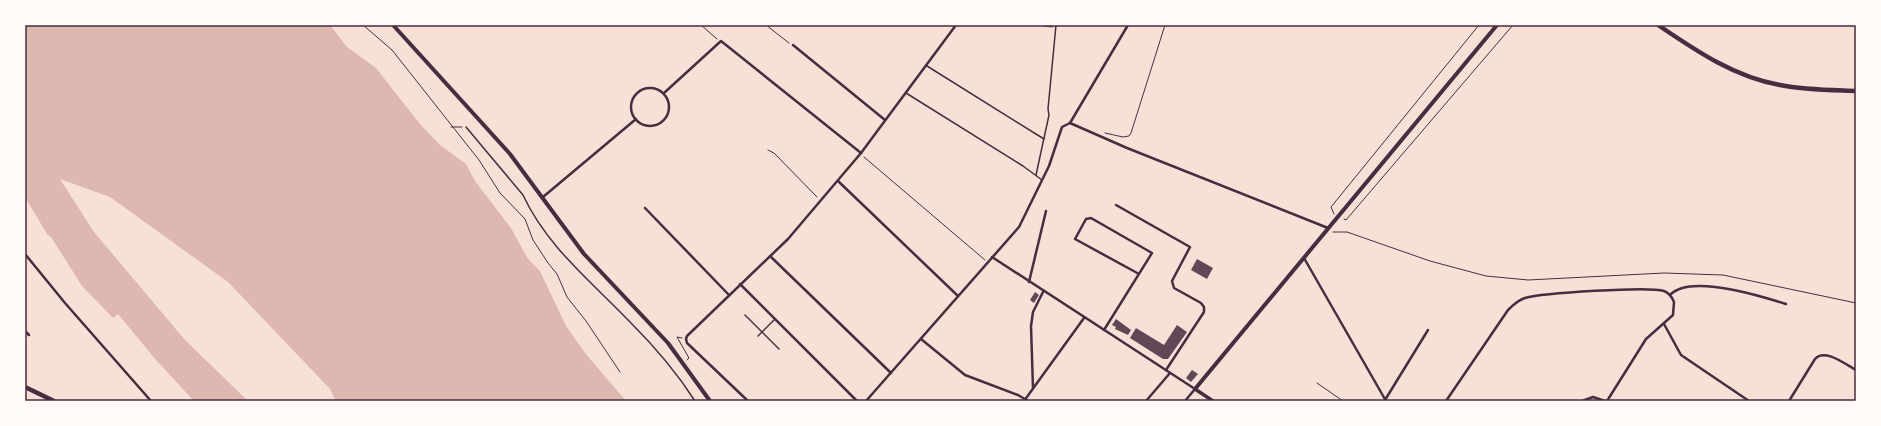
<svg xmlns="http://www.w3.org/2000/svg" width="1881" height="426" font-family="Signika,sans-serif">
	<style>
		.water { fill: #dcb8b0 }
		.building { fill: #644757 }
		.lines { fill: none; stroke-linecap: round; stroke-linejoin: round }
		.path { stroke: #4a2c40; stroke-width: 1 }
		.service { stroke: #4a2c40; stroke-width: 1.5 }
		.minor { stroke: #4a2c40; stroke-width: 2.5 }
		.tertiary { stroke: #4a2c40; stroke-width: 3.5 }
		.secondary { stroke: #4a2c40; stroke-width: 4 }
		.primary { stroke: #4a2c40; stroke-width: 4.5 }
		.neatline { fill: none; stroke: #4a2c40; stroke-width: 1.5 }
	</style>
	<rect width="100%" height="100%" fill="#f7e1d7"/>
	<path class="water" d="M25,25H330L347,47L376,68L420,124L440,145L466,164L475,181L511,228L528,259L540,271L566,326L585,353L626,401H336L330,389L228,282L110,197L60,179L94,232L185,340L248,401H194L156,360L118,314L113,318L82,286L51,237L47,234L25,197Z"/>
	<g class="building">
		<path d="M1197,259L1213,268L1207,279L1191,270Z"/>
		<path d="M1035,292L1039,295L1034,303L1030,300Z"/>
		<path d="M1116,319L1131,330L1128,335L1115,329L1116,327L1112,325Z"/>
		<path d="M1177,325L1187,332L1168,359H1163L1130,338L1136,328L1164,345Z"/>
		<path d="M1192,370L1198,374L1191,382L1186,378Z"/>
	</g>
	<g class="lines">
		<g class="path">
			<path d="M363,25L392,50L479,160L500,193L525,219L533,240L548,263L557,274L567,297L586,321L620,372"/>
			<path d="M701,25L717,39"/>
			<path d="M766,25L789,43"/>
			<path d="M1037,25L1052,27"/>
			<path d="M451,127H462"/>
			<path d="M1105,133L1123,137L1129,136L1131,133L1165,25"/>
			<path d="M768,150L774,153L817,197"/>
			<path d="M864,157L985,260"/>
			<path d="M1334,214L1331,207L1479,25"/>
			<path d="M1344,219L1346,220L1513,25"/>
			<path d="M1333,232H1347L1430,261L1486,276L1528,280L1664,273L1723,275L1856,303"/>
			<path d="M682,338L677,337L689,358L687,360"/>
			<path d="M1317,383L1343,401"/>
		</g>
		<g class="service">
			<path d="M927,66L1044,139"/>
			<path d="M906,93L1023,166L1042,180"/>
			<path d="M466,127L523,195C547,247 592,282 631,323C655,347 677,373 695,401"/>
			<path d="M1036,175L1049,115L1048,109L1056,25"/>
			<path d="M745,315L779,349"/>
			<path d="M758,336L775,319"/>
		</g>
		<g class="minor">
			<path d="M793,45L885,120"/>
			<circle cx="650" cy="107" r="19"/>
			<path d="M664,93L721,41L861,153"/>
			<path d="M1070,123L1127,148L1328,228"/>
			<path d="M1070,123L1128,25"/>
			<path d="M838,181L958,296"/>
			<path d="M543,197L636,119"/>
			<path d="M1116,205L1190,247L1172,281L1174,288L1201,303L1204,307V312L1166,370"/>
			<path d="M645,208L729,295"/>
			<path d="M25,254L65,303L151,401"/>
			<path d="M770,256L891,373"/>
			<path d="M992,257L1195,389L1185,401"/>
			<path d="M1304,258L1386,401"/>
			<path d="M1029,282L1046,211"/>
			<path d="M740,284L857,401"/>
			<path d="M1670,295C1689,274 1761,296 1786,304"/>
			<path d="M1664,324L1681,355L1749,401"/>
			<path d="M1104,330L1152,253L1091,218L1086,219L1075,239L1139,274"/>
			<path d="M25,331L29,335"/>
			<path d="M921,339L965,375L1018,395L1028,401"/>
			<path d="M1033,388L1031,326L1033,312L1043,292"/>
			<path d="M1385,400L1428,330"/>
			<path d="M748,401L687,343L686,339L687,336L788,239L861,153L956,25"/>
			<path d="M866,401L1019,227L1049,166L1062,127L1070,123"/>
			<path d="M1024,401L1084,318"/>
			<path d="M1146,401L1170,373"/>
			<path d="M1446,401L1508,310C1513,305 1518,300 1525,298C1542,293 1649,286 1664,291C1669,293 1672,297 1674,302L1673,315L1646,339L1607,401"/>
			<path d="M1582,401L1593,397L1605,401"/>
			<path d="M1789,401L1815,359C1825,348 1845,364 1856,370"/>
		</g>
		<path class="tertiary" d="M1195,389L1213,401"/>
		<g class="secondary">
			<path d="M393,25L510,154L584,254L668,343L710,401"/>
			<path d="M1195,389L1497,25"/>
		</g>
		<g class="primary">
			<path d="M1658,25C1695,50 1734,77 1780,85C1805,90 1831,90 1856,91"/>
			<path d="M25,387L54,401"/>
		</g>
	</g>
	<rect width="1881" height="426" fill="none" stroke="#fffaf5" stroke-width="52"/>
	<rect x="26" y="26" width="1829" height="374" class="neatline"/>
</svg>
